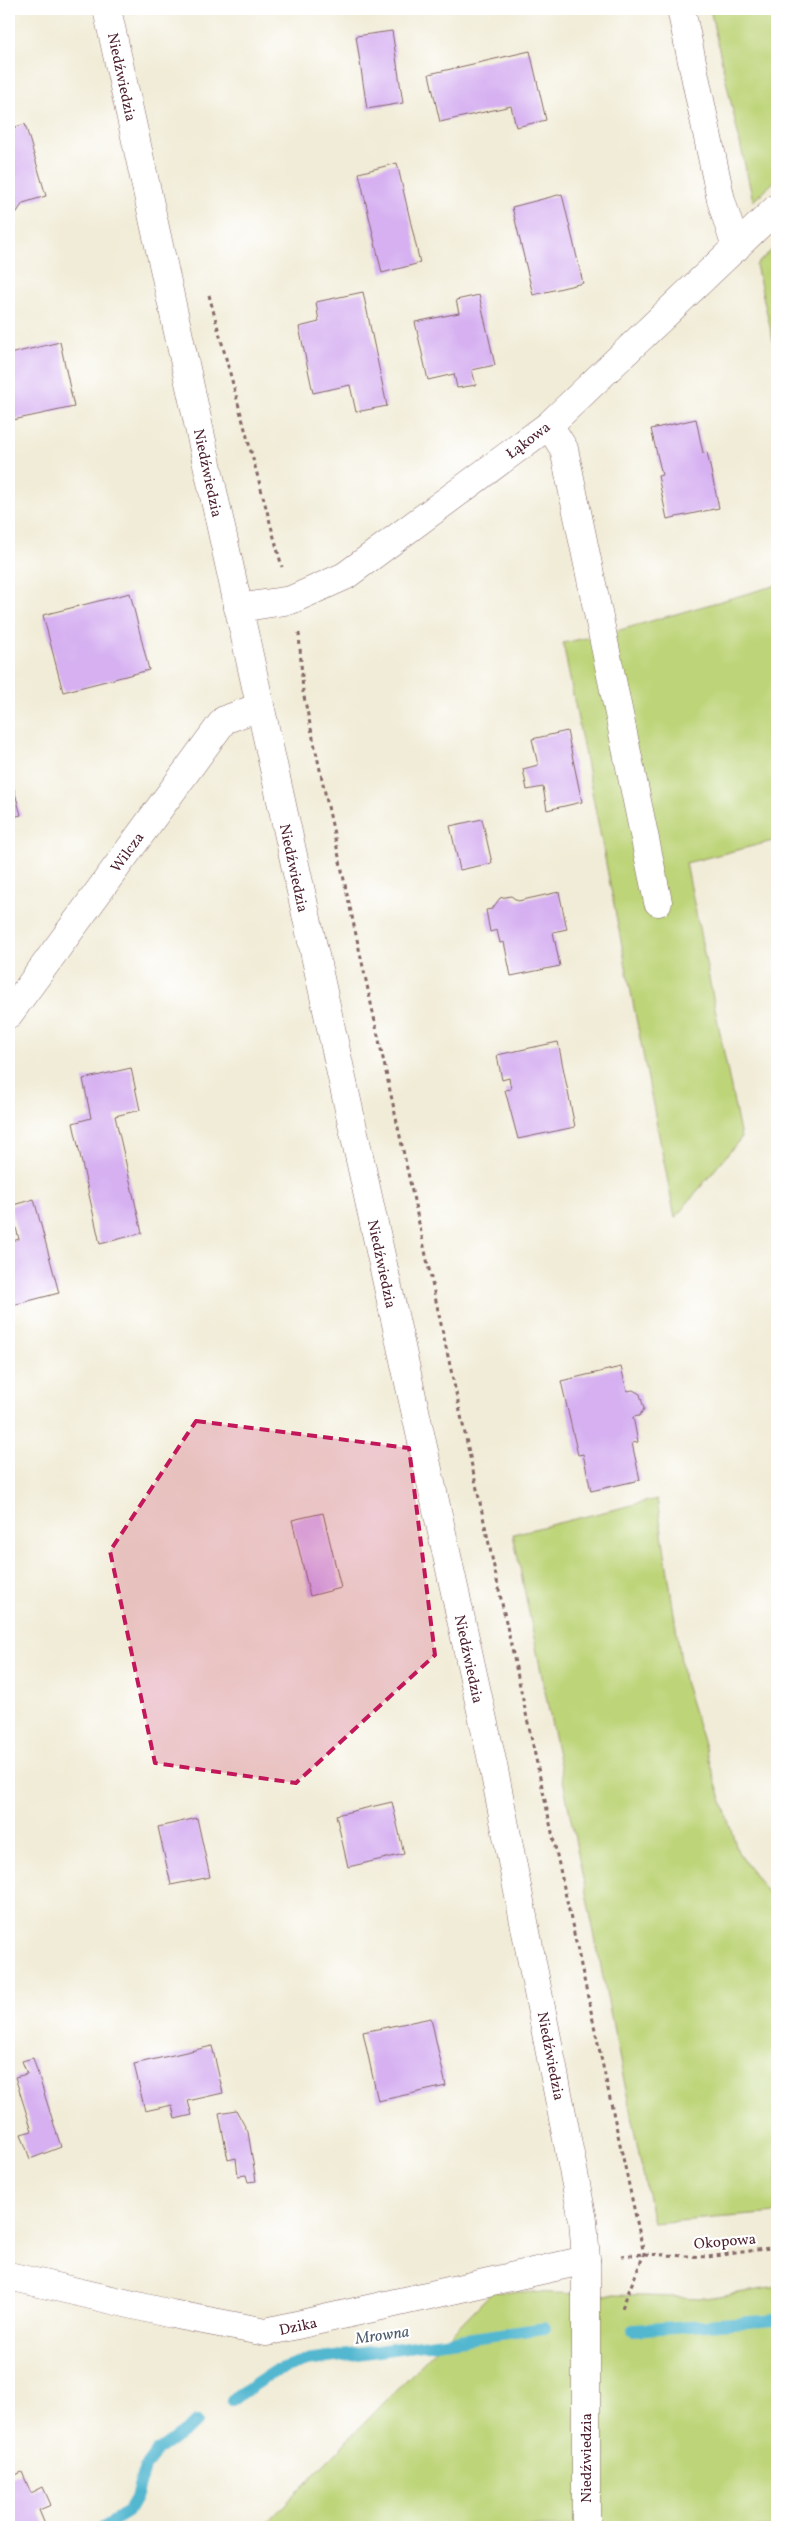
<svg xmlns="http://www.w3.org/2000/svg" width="786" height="2536" font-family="Vollkorn,serif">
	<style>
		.green { fill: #bdd478; stroke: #847a52 }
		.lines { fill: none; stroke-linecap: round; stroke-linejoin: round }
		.stream { stroke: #52b7d0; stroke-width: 12 }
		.building { fill: #d6b0f1 }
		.street-casing { stroke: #846767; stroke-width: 29 }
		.secondary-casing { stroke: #846767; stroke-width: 29 }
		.path { stroke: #846767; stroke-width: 3; stroke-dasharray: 4 4; stroke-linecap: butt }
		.street { stroke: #fff; stroke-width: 28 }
		.secondary { stroke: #fff; stroke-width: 28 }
		.marked { fill: #c2185b; fill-opacity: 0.2; stroke: #c2185b; stroke-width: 4; stroke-dasharray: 10 6; stroke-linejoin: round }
		.labels { text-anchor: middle; stroke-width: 4.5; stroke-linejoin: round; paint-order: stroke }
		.street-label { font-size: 15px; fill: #4a1f2b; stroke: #fff }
		.water-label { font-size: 16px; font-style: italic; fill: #4d5c6d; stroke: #fff }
	</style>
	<rect width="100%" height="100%" fill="#fff"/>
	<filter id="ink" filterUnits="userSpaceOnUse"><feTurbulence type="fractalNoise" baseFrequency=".02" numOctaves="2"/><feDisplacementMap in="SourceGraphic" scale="10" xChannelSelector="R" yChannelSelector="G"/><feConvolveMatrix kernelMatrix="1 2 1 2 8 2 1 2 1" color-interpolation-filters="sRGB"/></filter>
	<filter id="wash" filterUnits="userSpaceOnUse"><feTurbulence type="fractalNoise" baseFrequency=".0096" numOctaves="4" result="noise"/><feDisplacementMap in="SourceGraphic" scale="20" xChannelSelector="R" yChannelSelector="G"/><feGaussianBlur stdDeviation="1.12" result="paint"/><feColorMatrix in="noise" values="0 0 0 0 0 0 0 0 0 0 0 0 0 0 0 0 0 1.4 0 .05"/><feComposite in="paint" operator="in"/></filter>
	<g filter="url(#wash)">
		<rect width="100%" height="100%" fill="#f1ecd7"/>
		<g class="green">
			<path d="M710,9H777V179L753,201Z"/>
			<path d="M777,245V358L756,265Z"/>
			<path d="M777,585V840L686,863L741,1138L675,1218L563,643L613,632Z"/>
			<path d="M657,1499L684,1681L738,1852L777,1906V2213L653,2223L513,1534Z"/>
			<path d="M777,2287V2527H263L493,2291L705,2298Z"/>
		</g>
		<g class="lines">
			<g class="stream">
				<path d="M633,2330L777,2320"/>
				<path d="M232,2400L274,2372L306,2361L545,2328"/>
				<path d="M103,2527L128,2512L136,2498L145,2467L157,2451L197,2422"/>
			</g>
		</g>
		<g id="blocks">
			<g class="building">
				<path d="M392,31L403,103L367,109L356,36Z"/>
				<path d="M530,51L546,120L516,127L511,106L440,122L429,74Z"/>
				<path d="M25,124L46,196L23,203L17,212L9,214V129Z"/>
				<path d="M397,163L420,263L382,273L359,173Z"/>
				<path d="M562,194L583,283L533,295L512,207Z"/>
				<path d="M363,292L387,406L356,412L350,385L313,393L299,327L319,322L316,302Z"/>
				<path d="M479,295L495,365L472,370L476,385L457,388L454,374L428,380L415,322L459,313L456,300Z"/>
				<path d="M60,342L74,407L13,420L9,404V354Z"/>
				<path d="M696,419L703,453L707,452L719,508L667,519L658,476L662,475L651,429Z"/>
				<path d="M130,593L149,670L63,692L43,615Z"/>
				<path d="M567,731L582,802L547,810L543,787L527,790L523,769L538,765L532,739Z"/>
				<path d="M9,771L21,815L9,818Z"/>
				<path d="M482,819L492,863L460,870L450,826Z"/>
				<path d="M559,892L567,929L553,932L560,966L511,976L504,942L500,943L497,930L490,932L486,910L492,909L500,898L511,896L518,901Z"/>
				<path d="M558,1042L575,1127L518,1139L505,1090L511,1089L509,1078L502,1080L497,1055Z"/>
				<path d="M131,1068L140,1110L115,1116L142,1233L100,1244L73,1123L91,1118L83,1079Z"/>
				<path d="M34,1199L59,1293L9,1306V1242L19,1239L10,1206Z"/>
				<path d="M621,1367L627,1391L633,1390L640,1394L644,1409L639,1416L633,1417L638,1442L632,1443L640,1480L591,1491L583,1454L578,1455L561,1381Z"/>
				<path d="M323,1513L341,1588L310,1596L292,1520Z"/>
				<path d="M392,1802L404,1854L348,1867L336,1815Z"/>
				<path d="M197,1818L210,1877L171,1885L158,1827Z"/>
				<path d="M431,2018L446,2086L378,2101L363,2032Z"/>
				<path d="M212,2046L223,2093L188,2101L192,2115L175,2119L172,2105L145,2111L134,2064Z"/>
				<path d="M33,2058L61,2147L30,2159L21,2134L32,2131L15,2077L27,2074L22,2061Z"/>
				<path d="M236,2110L248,2132L256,2181L248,2182L246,2175L238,2176L236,2158L228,2160L219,2113Z"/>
				<path d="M22,2472L31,2493L43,2487L51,2505L39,2510L46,2527H9V2478Z"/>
			</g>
		</g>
	</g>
	<g filter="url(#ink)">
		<use href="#blocks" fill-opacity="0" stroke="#846767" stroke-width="1"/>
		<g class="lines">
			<g class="street-casing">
				<g id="street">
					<path d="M681,9L721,200L736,248"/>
					<path d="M549,425L564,449L658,902"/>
					<path d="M238,608L291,600L345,576L549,425L777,208"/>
					<path d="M9,1014L224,720L259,707"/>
					<path d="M9,2276L172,2314L266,2332L586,2260"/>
				</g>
			</g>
			<g class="secondary-casing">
				<path id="secondary" d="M107,9L493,1765L583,2220L586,2260V2527"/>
			</g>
			<g class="path">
				<path d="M209,295L282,567"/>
				<path d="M299,633L303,692L644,2254L622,2308"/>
				<path d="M621,2256L644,2254L708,2257L777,2247"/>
			</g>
			<use href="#street" class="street"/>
			<use href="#secondary" class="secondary"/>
		</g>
	</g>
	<path class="marked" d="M196,1421L409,1448L435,1655L296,1783L155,1763L110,1551Z"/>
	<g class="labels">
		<g class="street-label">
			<text transform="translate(122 77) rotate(78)" y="5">Niedźwiedzia</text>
			<text transform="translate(528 440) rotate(-37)" y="5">Łąkowa</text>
			<text transform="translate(208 473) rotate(78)" y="5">Niedźwiedzia</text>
			<text transform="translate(127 852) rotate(-54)" y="5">Wilcza</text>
			<text transform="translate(294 868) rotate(78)" y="5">Niedźwiedzia</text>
			<text transform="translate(382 1264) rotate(78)" y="5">Niedźwiedzia</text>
			<text transform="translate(469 1659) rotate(78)" y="5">Niedźwiedzia</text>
			<text transform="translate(551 2056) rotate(79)" y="5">Niedźwiedzia</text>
			<text transform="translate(725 2241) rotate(-5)" y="5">Okopowa</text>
			<text transform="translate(298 2326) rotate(-12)" y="5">Dzika</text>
			<text transform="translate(586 2458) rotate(-90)" y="5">Niedźwiedzia</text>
		</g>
		<g class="water-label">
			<text transform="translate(382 2334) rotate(-8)" y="6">Mrowna</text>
		</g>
	</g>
	<rect width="786" height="2536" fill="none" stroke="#fff" stroke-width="30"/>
</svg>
